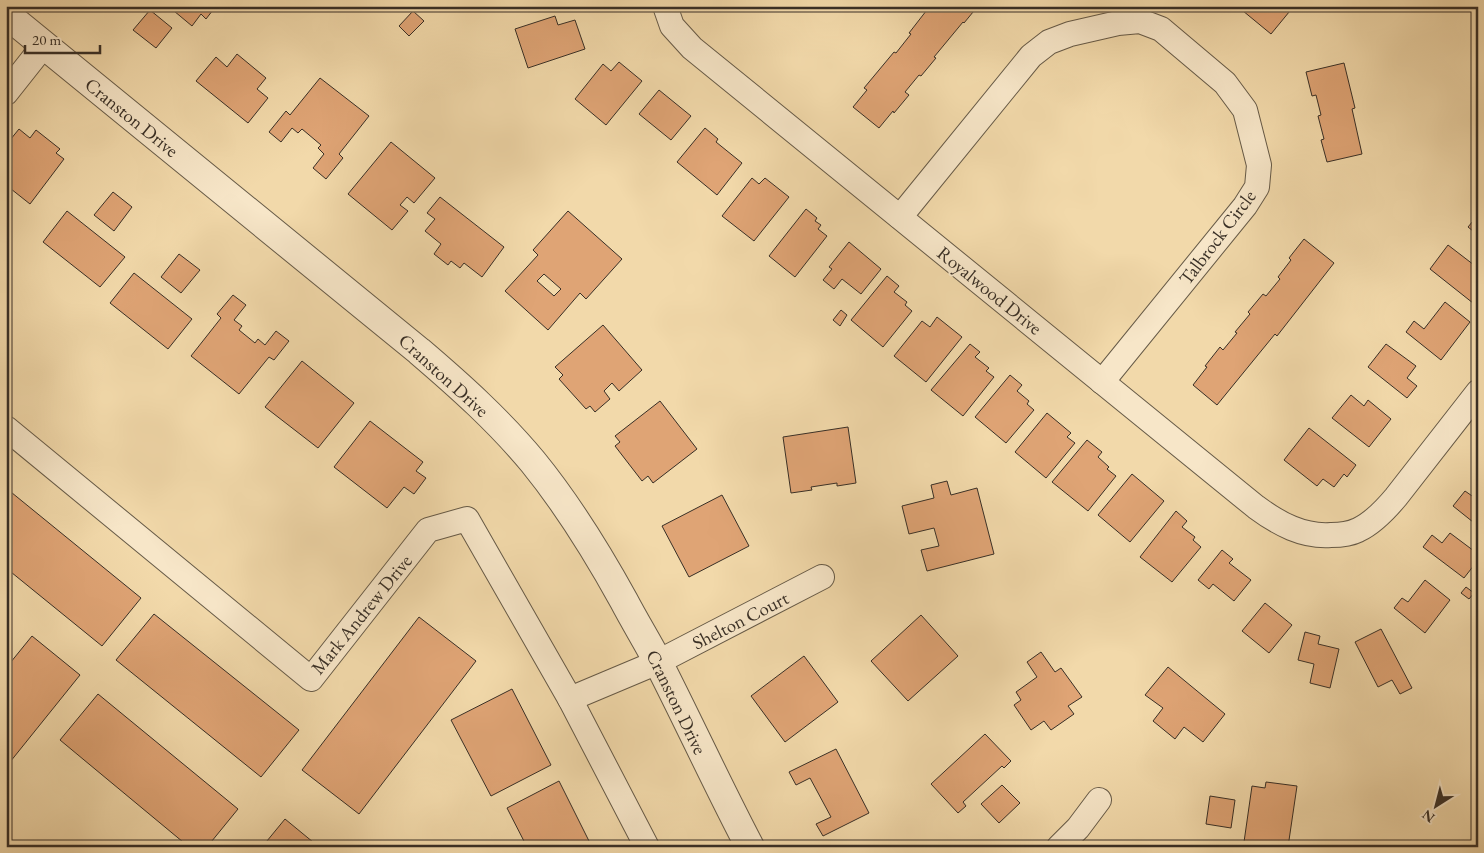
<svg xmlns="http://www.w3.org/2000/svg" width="1484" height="853" font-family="'EB Garamond',serif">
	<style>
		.building { fill: #dfa475; stroke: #382f26; fill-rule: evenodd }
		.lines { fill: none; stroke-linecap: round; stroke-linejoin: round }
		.minor-casing { stroke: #665a47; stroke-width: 26 }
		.tertiary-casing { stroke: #665a47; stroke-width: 30 }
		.minor { stroke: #f7e6c8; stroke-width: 24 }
		.tertiary { stroke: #f7e6c8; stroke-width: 28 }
		.labels { text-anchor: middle; stroke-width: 4; stroke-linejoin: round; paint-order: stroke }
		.street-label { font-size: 19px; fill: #382f26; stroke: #f7e6c8 }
	</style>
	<rect width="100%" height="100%" fill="#f2d9aa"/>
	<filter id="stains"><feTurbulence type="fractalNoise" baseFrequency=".004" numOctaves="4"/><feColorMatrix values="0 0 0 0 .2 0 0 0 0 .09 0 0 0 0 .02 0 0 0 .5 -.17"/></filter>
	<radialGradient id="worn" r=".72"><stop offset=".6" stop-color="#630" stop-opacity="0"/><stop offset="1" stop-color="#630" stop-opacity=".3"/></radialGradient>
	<g class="building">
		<path d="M168,6H216L206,19L201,14L192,26Z"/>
		<path d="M930,6H978L964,23L963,22L934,57L936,58L921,76L919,75L905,92L909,95L894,113L893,111L879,128L853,107L867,90L864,88L894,52L896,53L911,34L909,33Z"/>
		<path d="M1237,6H1294L1271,34Z"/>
		<path d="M150,10L172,28L156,48L133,30Z"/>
		<path d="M413,11L424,21L409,36L399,26Z"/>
		<path d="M555,16L558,25L575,20L585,49L528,68L515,29Z"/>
		<path d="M237,54L266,78L257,89L268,98L248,123L196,81L216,57L227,67Z"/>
		<path d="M619,62L642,81L606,125L575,99L603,64L611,71Z"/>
		<path d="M1344,63L1355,108L1352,109L1362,154L1327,162L1321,140L1324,139L1318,116L1321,115L1316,95L1312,96L1306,72Z"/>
		<path d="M320,78L369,116L339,154L343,158L326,179L313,168L324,154L318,148L321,145L302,129L298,133L292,128L281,142L269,132L286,111L290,115Z"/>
		<path d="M659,90L691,116L671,140L639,114Z"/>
		<path d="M705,128L718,139L716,142L742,163L717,195L677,162Z"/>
		<path d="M19,129L30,138L36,130L60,149L56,153L64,159L30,204L6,185V145Z"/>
		<path d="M391,142L435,178L414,203L407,197L400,205L408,211L392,230L348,194Z"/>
		<path d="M752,178L759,184L765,178L789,197L754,241L722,216Z"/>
		<path d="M113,192L132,207L114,231L94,215Z"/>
		<path d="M440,197L504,247L482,277L464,263L460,268L451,261L448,265L434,254L441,244L425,231L435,219L427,213Z"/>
		<path d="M806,209L817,218L815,221L821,225L818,229L827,236L795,277L769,256Z"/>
		<path d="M67,211L125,257L100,287L43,242Z"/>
		<path d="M568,211L622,259L586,299L580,293L548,330L505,291L538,255L533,250ZM544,274L561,289L554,296L537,281Z"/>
		<path d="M1478,215V235L1468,227Z"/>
		<path d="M1304,239L1334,263L1277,336L1275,334L1217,405L1193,385L1207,367L1205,366L1220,347L1223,350L1237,333L1235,332L1250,314L1248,312L1263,294L1266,296L1280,279L1278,277L1291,260L1289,258Z"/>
		<path d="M849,242L881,269L861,294L842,279L834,289L823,280L832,269L829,267Z"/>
		<path d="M1448,245L1474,265L1478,261V307L1430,269Z"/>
		<path d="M179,254L200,270L181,293L161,277Z"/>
		<path d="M134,273L192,319L168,349L110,303Z"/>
		<path d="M887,276L899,286L894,292L907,302L905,305L912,311L883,347L851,320Z"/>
		<path d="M233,295L246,305L234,320L242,326L239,330L255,343L258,339L265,345L276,331L289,341L274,360L269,357L239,394L191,356L221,318L217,314Z"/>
		<path d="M1445,302L1470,322L1441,360L1406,332L1414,321L1424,329Z"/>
		<path d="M841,310L847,315L840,326L833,320Z"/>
		<path d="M937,317L962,337L926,382L894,356L922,321L930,327Z"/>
		<path d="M603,325L642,370L619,391L612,383L604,391L610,399L595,412L590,406L586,409L559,379L563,375L555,367Z"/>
		<path d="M970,344L980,352L975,357L989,368L986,371L994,377L963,416L931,390Z"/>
		<path d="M1386,344L1416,366L1407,378L1417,386L1407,398L1368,367Z"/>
		<path d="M302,361L354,403L318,448L265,407Z"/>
		<path d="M1010,375L1022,385L1017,391L1029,401L1027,404L1034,410L1006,443L975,417Z"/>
		<path d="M1351,395L1364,406L1368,400L1391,419L1369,447L1332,418Z"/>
		<path d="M660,401L697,449L653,483L648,476L642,481L615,446L620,442L615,436Z"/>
		<path d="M1047,413L1071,433L1067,437L1075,443L1046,478L1015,452Z"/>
		<path d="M370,421L423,462L416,471L426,478L414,494L404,487L387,508L334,467Z"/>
		<path d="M848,427L856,483L837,486V483L811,487L812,490L791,493L783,437Z"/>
		<path d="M1309,428L1356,465L1347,477L1344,474L1334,487L1323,479L1317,486L1284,460Z"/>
		<path d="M1087,440L1102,452L1098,457L1109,467L1107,469L1116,476L1088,511L1052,482Z"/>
		<path d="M1132,474L1164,501L1130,542L1098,515Z"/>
		<path d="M947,481L951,495L977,488L994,554L927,571L921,550L939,546L934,528L909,534L902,506L934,498L931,485Z"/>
		<path d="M6,488L141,598L102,646L6,568Z"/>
		<path d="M1465,491L1475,498L1478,494V526L1453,506Z"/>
		<path d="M722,495L749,546L689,577L662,526Z"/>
		<path d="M1176,511L1187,521L1182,527L1195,537L1193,540L1201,547L1172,582L1140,557Z"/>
		<path d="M1450,533L1478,554V560L1464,578L1423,547L1432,535L1442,543Z"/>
		<path d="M1222,550L1233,559L1229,563L1251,580L1234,601L1213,584L1209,589L1198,580Z"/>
		<path d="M1425,580L1450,600L1425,633L1394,608L1402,598L1408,602Z"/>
		<path d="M1466,587L1474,593L1469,599L1461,593Z"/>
		<path d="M1265,603L1292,625L1269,653L1242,631Z"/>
		<path d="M154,614L299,730L261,777L116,660Z"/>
		<path d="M921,615L958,656L908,701L871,661Z"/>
		<path d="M419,617L476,661L359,814L302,770Z"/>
		<path d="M1381,629L1412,688L1400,694L1392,680L1378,687L1355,642Z"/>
		<path d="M1305,632L1320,636L1318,644L1339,649L1330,688L1310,683L1314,664L1298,660Z"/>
		<path d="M32,636L80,675L6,767V668Z"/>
		<path d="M1041,652L1055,672L1061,668L1082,697L1068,706L1074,714L1051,730L1044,721L1031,730L1014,705L1021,700L1016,692L1037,677L1027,662Z"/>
		<path d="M804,656L838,702L785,742L751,696Z"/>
		<path d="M1168,667L1225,714L1203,742L1184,727L1175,739L1153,721L1163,708L1145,695Z"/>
		<path d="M512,689L551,765L491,796L451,720Z"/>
		<path d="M98,694L238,809L207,847H189L60,740Z"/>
		<path d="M985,734L1011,761L1004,768L1002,766L963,802L966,806L958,813L931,784Z"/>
		<path d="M836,749L869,813L823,836L816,824L831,817L810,778L796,785L789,772Z"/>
		<path d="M559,781L592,847H527L507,808Z"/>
		<path d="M1266,782L1297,786L1288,847H1257L1258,844L1244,842L1252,786L1265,788Z"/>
		<path d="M1002,785L1020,803L999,823L981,804Z"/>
		<path d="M1210,796L1235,800L1231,828L1206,824Z"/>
		<path d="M285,819L319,847H262Z"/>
	</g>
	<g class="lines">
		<g class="minor-casing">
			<g id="minor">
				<path d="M665,6L672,26L692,48L1256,507C1279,524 1303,537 1331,535C1340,535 1350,534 1358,530C1373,523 1386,509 1396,497L1478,392"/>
				<path d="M6,93L44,45"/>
				<path d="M900,217L1031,56L1049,42L1070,34L1118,23L1140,21L1161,29L1225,83L1245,110L1259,165L1257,187L1245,206L1102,382"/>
				<path d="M6,428L311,679L428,530L467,519L570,699L647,847"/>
				<path d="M570,699L658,662L822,577"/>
				<path d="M1059,847L1078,828L1099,800"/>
			</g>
		</g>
		<g class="tertiary-casing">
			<path id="tertiary" d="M6,14L419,351C460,386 499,421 533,462C568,505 597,552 624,601C635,622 648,643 659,664C690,725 718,786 750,847"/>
		</g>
		<use href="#minor" class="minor"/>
		<use href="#tertiary" class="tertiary"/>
	</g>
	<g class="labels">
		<g class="street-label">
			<text transform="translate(132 117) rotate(39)" y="7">Cranston Drive</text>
			<text transform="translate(1217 237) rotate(-53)" y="7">Talbrock Circle</text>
			<text transform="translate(990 290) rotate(39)" y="7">Royalwood Drive</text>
			<text transform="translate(444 375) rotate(42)" y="7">Cranston Drive</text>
			<text transform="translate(361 614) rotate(-51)" y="7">Mark Andrew Drive</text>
			<text transform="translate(740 620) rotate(-27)" y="7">Shelton Court</text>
			<text transform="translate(677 702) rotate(64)" y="7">Cranston Drive</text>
		</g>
	</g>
	<rect width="1484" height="853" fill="none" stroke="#f2d9aa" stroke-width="25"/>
	<rect x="8" y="8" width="1469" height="838" fill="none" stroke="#382f26" stroke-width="2.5"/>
	<rect x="12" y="12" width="1459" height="828" fill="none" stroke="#382f26"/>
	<g transform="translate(1436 806) rotate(216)" stroke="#f7e6c8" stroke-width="4" paint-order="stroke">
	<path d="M0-4L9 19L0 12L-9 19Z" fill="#382f26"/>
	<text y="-8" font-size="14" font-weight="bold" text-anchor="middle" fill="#382f26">N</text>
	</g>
	<path d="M25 45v8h75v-8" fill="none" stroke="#382f26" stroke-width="2.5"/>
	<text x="32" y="45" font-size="15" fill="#382f26" stroke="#f7e6c8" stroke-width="4" paint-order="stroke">20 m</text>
	<rect width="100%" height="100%" filter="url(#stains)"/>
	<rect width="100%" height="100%" fill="url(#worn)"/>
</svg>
